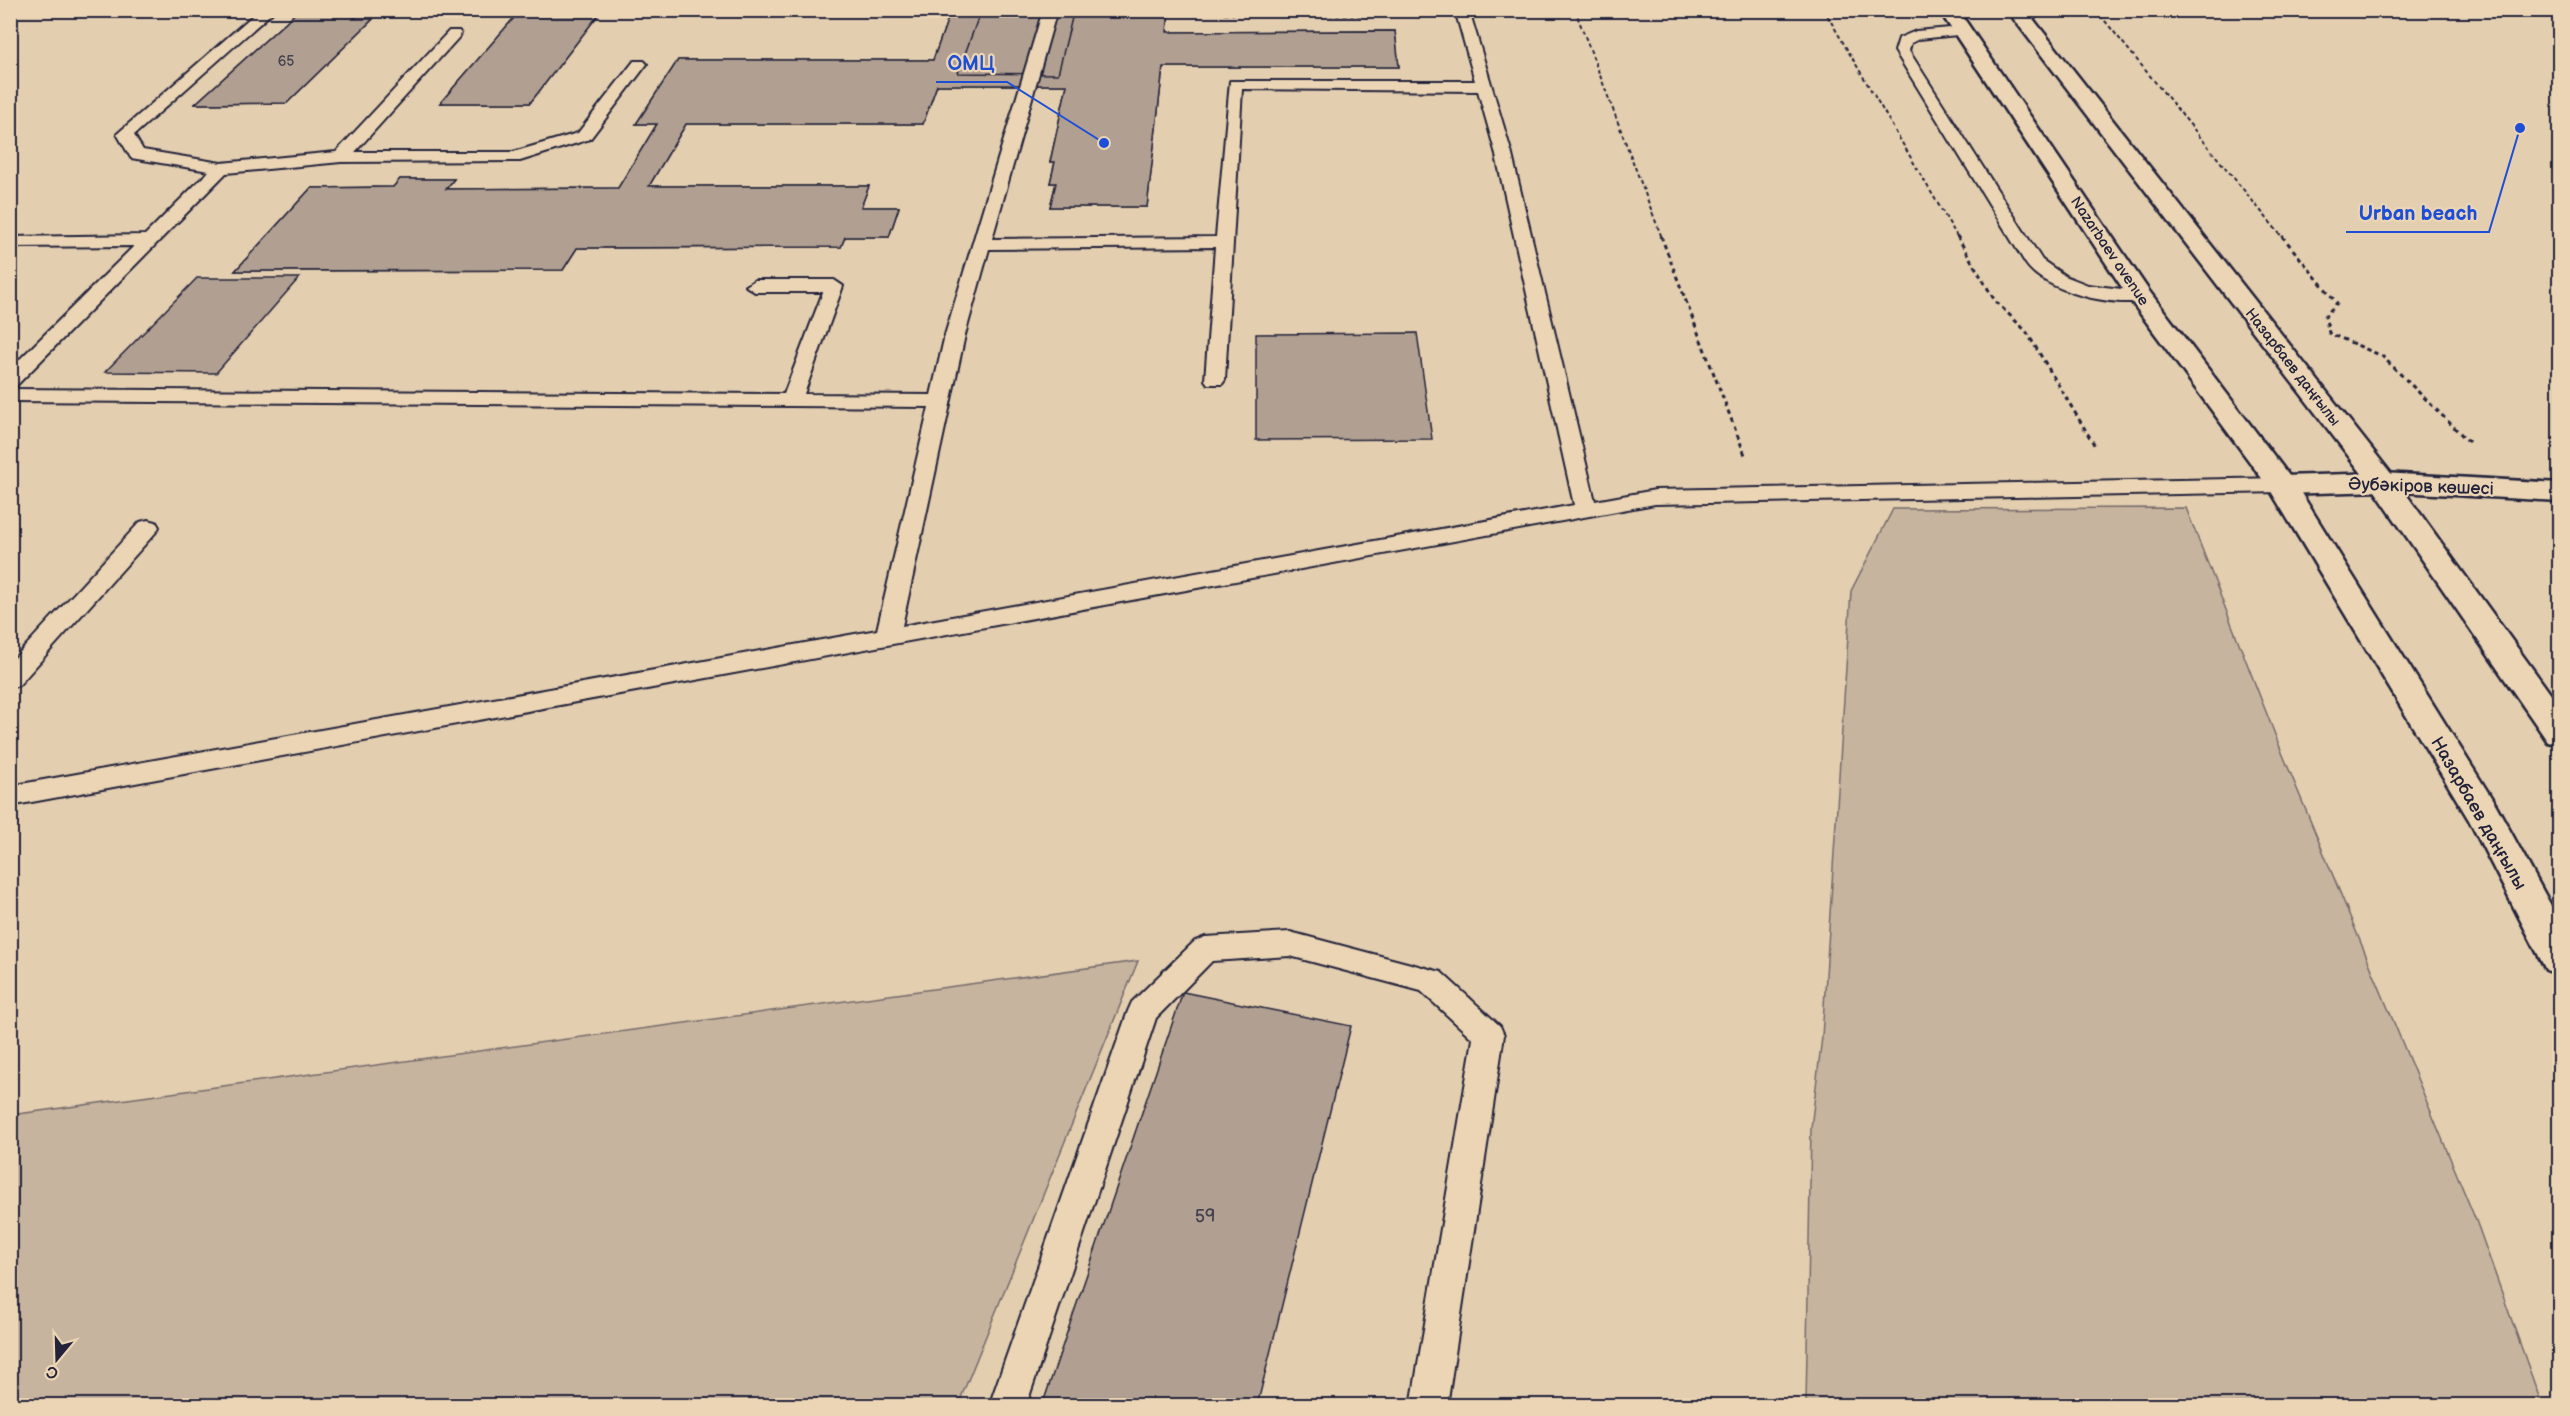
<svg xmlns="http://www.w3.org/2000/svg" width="2570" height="1416" font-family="'Balsamiq Sans',sans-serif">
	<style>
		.green { fill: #c7b49e; stroke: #746b6c; stroke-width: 1.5 }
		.building { fill: #b1a091; stroke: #22223b; stroke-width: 1.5 }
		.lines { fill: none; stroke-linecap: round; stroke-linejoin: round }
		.service-casing { stroke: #22223b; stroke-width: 4 }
		.minor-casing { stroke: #22223b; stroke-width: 5 }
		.secondary-casing { stroke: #22223b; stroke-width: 5 }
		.path-far1 { stroke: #22223b; stroke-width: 2; stroke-dasharray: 4 3; stroke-linecap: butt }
		.path { stroke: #22223b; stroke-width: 3; stroke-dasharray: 4.5 4; stroke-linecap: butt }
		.service { fill: #ebd5b4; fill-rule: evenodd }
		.minor { fill: #ebd5b4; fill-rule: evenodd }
		.secondary { fill: #ebd5b4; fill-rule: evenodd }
		.labels { text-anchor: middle; stroke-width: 4.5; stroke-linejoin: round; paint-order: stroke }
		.far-number-label { font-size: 14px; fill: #464250 }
		.far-street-label { font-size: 15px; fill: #22223b; stroke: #ebd5b4 }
		.street-label { font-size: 18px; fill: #22223b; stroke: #ebd5b4 }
		.near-number-label { font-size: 18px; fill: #464250 }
		.leader { fill: none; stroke: #1d4ed8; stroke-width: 2 }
		.callout-dot { fill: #1d4ed8; stroke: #ebd5b4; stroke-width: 2 }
		.callout-label { font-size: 20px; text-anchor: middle; font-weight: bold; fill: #1d4ed8; stroke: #ebd5b4; stroke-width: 4.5; stroke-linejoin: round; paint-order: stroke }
	</style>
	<rect width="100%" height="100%" fill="#e3ceaf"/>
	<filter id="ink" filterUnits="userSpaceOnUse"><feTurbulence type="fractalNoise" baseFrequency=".0167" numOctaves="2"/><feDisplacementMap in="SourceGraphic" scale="12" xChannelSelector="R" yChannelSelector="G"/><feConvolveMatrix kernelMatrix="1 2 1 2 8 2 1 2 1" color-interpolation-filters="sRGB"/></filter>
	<g filter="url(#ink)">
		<g class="green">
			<path d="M2186,508L2283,755L2477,1223L2542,1405H1806L1811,1128L1822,1037L1851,591L1893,509Z"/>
			<path d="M1138,961L958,1405H11V1115Z"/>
		</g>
		<g class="building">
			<path d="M299,10H602L530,103H440L520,11H476L472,15H410L414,11H362L353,19H373L287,103L195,104Z"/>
			<path d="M299,10H602L530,103H440L520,11H476L472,15H410L414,11H362L353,19H373L287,103L195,104Z"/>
			<path d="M951,10H981L958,73L1058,74L1074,10H1169L1167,32L1395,31L1399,67H1163L1147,207H1050L1056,183H1050L1055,162H1050L1067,85H937L923,124H686L649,186H869L861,207H899L889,237H845L841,247L577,248L563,270L235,271L311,188L393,187L400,179H454L446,189L618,188L657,124H636L678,60H933Z"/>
			<path d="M951,10H1169L1167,32L1395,31L1399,67H1163L1147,207H1050L1056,183H1050L1055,162H1050L1067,85H937L923,124H686L649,186H869L861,207H899L889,237H845L841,247L577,248L563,270L235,271L311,188L393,187L400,179H454L446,189L618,188L657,124H636L678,60H933Z"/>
			<path d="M981,10H1074L1058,74L958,73Z"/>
			<path d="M197,278H299L216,373L105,372Z"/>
			<path d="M1417,333L1432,439L1256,440V334Z"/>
			<path d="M1183,992L1351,1026L1257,1406H1042Z"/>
		</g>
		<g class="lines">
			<g class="service-casing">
				<g id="service">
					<path d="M259,10H275L134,135L143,150L221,163L336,152L449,31H459L461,34L459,37L355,152H513L578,133L634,61H644L647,64L590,139L520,161L341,162L226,173L17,385L10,387V369L134,246L10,247V237L145,235L209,171L131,158L117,134Z"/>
					<path d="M1043,10H1057L992,239L1216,237L1230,81H1475L1455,10H1469L1511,151L1595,501L1655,490L2282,478L2290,480L2293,485L2290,490L2282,492L1655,504L10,806V786L877,630L929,407L10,401V389L784,394L823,292H755L746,286L755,280H834L843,286L804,394L931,395L945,335ZM1242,89L1478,91L1495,151L1574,505L902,626L965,335L989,249L1215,247L1205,380L1208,384H1222L1225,380Z"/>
					<path d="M1962,27L1967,28L1969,31L1967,34L1919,39L1911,43L1909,51L2042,260L2065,276L2088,285L2147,292L2149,296L2147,300C2115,308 2045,292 2026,264L1895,51L1899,38L1916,31Z"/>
					<path d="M148,520L156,522L159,527L156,532L19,685L10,688V663L140,522Z"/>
					<path d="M1290,932L1441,972L1500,1026L1504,1035L1447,1406H1411L1473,1039L1421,991L1290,956L1212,961L1156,1018L1026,1406H989L1128,1011L1132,1002L1195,941L1205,937Z"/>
				</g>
			</g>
			<g class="minor-casing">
				<path id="minor" d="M2383,473L2560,483V501L2383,491L2282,494L2272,491L2268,485L2272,479L2282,476Z"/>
			</g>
			<g class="secondary-casing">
				<g id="secondary">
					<path d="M1939,10H1958L2149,291L2296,485L2496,805L2560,922V975L2546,970L2469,820L2269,488L2131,301Z"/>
					<path d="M2007,10H2026L2393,476L2560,707V745L2548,742L2373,488Z"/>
				</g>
			</g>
			<g class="path-far1">
				<path d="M1575,10L1662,238"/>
				<path d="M1824,10L1958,238"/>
				<path d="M2096,10L2283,238"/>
				<path d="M1224,14L1423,16"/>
			</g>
			<g class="path">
				<path d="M1661,236L1745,455"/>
				<path d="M1957,236L1995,301L2026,331L2095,446"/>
				<path d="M2282,236L2337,303L2325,316L2329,333L2382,356L2469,442"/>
			</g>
			<use href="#service" class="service"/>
			<use href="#minor" class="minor"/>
			<use href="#secondary" class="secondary"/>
		</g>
	</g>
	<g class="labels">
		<g class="far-number-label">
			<text x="286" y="66">65</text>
		</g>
		<g class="far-street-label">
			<text transform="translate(2110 251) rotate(56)" y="5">Nazarbaev avenue</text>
			<text transform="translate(2293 367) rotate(52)" y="5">Назарбаев даңғылы</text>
		</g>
		<g class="street-label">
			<text transform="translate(2421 486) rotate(2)" y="6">Әубәкіров көшесі</text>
			<text transform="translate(2479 813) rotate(60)" y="6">Назарбаев даңғылы</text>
		</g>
		<g class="near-number-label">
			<text x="1205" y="1222">59</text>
		</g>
	</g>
	<path class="leader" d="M1104 143L1007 82H936M2520 128L2489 232H2346"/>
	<g class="callout-dot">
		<circle cx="1104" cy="143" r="6"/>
		<circle cx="2520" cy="128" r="6"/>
	</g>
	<g class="callout-label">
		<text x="971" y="70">ОМЦ</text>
		<text x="2418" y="220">Urban beach</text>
	</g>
	<rect width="2570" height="1416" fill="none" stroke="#ebd5b4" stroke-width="36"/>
	<rect x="18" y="18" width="2534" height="1380" fill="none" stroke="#22223b" stroke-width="2" filter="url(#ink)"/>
	<g transform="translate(57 1359) rotate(199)" stroke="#ebd5b4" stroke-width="4.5" paint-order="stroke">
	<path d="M0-4.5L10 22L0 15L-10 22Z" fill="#22223b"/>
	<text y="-9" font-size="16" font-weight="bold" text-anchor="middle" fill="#22223b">С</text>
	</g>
</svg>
